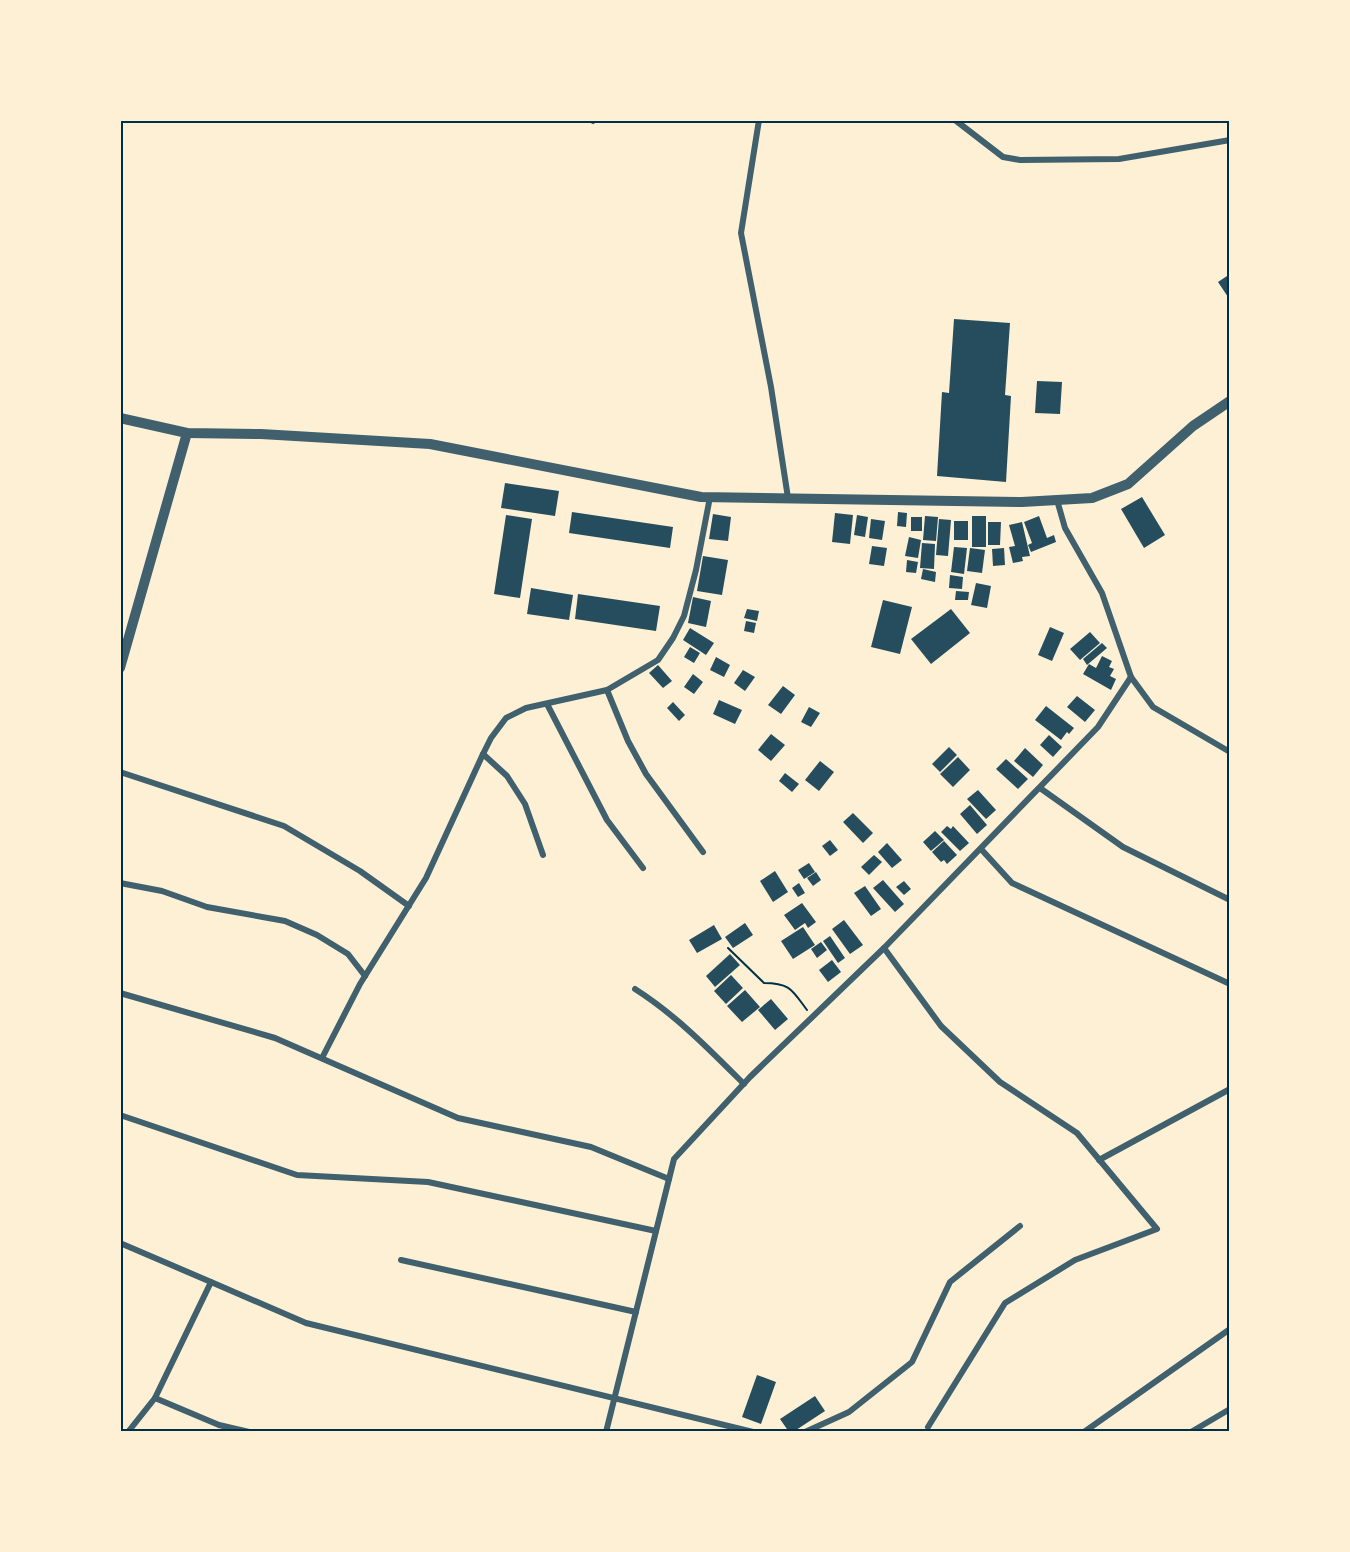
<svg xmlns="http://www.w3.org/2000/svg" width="1350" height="1552" font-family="Signika,sans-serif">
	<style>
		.building { fill: #264d5e }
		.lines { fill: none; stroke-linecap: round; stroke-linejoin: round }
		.path { stroke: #003049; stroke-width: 2 }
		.minor { stroke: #3f606c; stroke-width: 6 }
		.tertiary { stroke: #3f606c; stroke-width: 10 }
		.neatline { fill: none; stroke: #003049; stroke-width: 2 }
	</style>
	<rect width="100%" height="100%" fill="#fdf0d5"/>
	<g class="building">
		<path d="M1230,274V300L1218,282Z"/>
		<path d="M954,319L1010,323L1005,395L1011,396L1006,482L937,476L942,392L949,393Z"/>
		<path d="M1037,381L1062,382L1060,414L1035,413Z"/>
		<path d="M505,483L559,491L555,516L501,508Z"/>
		<path d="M1142,497L1165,535L1144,548L1121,509Z"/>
		<path d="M572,512L673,527L670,548L569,533Z"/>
		<path d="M898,512L907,513L906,527L897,526Z"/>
		<path d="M835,513L853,515L850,544L832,542Z"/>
		<path d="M713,514L731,517L728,541L709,539Z"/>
		<path d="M506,515L532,519L520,598L494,594Z"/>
		<path d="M857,515L868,517L865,537L854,535Z"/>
		<path d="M925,516L938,517L936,541L923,540Z"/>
		<rect x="972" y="516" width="14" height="31"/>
		<path d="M1039,516L1047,538L1054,535L1056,542L1031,552L1028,545L1032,543L1024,522Z"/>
		<rect x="911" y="517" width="11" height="14"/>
		<path d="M871,519L885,521L882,540L869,538Z"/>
		<path d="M939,519L951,520L948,556L936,555Z"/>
		<rect x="954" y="521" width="14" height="19"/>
		<path d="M988,522H1001L1000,545H988Z"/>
		<path d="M1022,522L1030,556L1022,557L1023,561L1013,563L1009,547L1015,546L1009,525Z"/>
		<path d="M909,537L921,540L918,558L905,556Z"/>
		<path d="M922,543L935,544L934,569L920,568Z"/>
		<path d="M872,546L887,548L884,566L869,564Z"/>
		<path d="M954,547L967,548L964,574L951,572Z"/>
		<path d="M970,548L985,550L982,573L967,571Z"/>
		<path d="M1004,548L1005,565L993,566L992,549Z"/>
		<path d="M703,556L728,560L722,595L697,591Z"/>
		<path d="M907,560L918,562L916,573L906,572Z"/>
		<path d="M923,569L936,572L935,582L921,579Z"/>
		<path d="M950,575L963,577L962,589L949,588Z"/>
		<path d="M976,583L991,586L987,608L971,605Z"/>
		<path d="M531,588L573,595L569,620L527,614Z"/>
		<path d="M956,591L969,592L968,600H955Z"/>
		<path d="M578,594L660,606L656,631L575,619Z"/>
		<path d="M693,597L711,601L706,627L688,623Z"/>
		<path d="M883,600L912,607L900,654L871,647Z"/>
		<path d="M747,609L759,611L757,621L744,618Z"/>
		<path d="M951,609L970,633L931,664L911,639Z"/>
		<path d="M746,621L756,623L754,633L744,631Z"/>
		<path d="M1050,627L1064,633L1052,661L1038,655Z"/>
		<path d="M690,628L714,643L706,655L683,640Z"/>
		<path d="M1090,632L1100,643L1080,660L1070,649Z"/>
		<path d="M1102,643L1107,648L1087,665L1083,659Z"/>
		<path d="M690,647L700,653L694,663L684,657Z"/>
		<path d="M1102,656L1112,661L1109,667L1114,669L1110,676L1116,679L1111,690L1083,674L1089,664L1096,668Z"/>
		<path d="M716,657L730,665L724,677L710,670Z"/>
		<path d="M658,665L672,681L663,688L649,673Z"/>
		<path d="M743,670L755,677L745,691L734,683Z"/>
		<path d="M693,674L703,682L694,694L684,687Z"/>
		<path d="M783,686L795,695L781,714L768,705Z"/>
		<path d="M1077,696L1095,710L1085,722L1067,707Z"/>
		<path d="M719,700L742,710L735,724L713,714Z"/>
		<path d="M673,702L685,715L679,721L667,708Z"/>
		<path d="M1046,706L1074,728L1069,734L1067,732L1061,740L1035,720Z"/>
		<path d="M809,707L820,713L811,727L801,722Z"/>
		<path d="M771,734L785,745L771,761L758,750Z"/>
		<path d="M1049,735L1062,747L1053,757L1040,745Z"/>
		<path d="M949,747L957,755L940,772L932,764Z"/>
		<path d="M1025,748L1043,765L1033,777L1014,761Z"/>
		<path d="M958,757L970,770L953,787L940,774Z"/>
		<path d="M1006,759L1028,779L1018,789L996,769Z"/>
		<path d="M820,761L834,772L819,791L805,780Z"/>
		<path d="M785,773L799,784L792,792L779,781Z"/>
		<path d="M978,790L996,810L986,819L967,799Z"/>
		<path d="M970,805L987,825L977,834L960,814Z"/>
		<path d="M853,813L873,833L863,843L843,822Z"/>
		<path d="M947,826L951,829L953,826L969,843L960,851L941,832Z"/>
		<path d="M935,831L944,840L931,851L923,842Z"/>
		<path d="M830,840L838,850L830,856L822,846Z"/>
		<path d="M944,841L957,855L947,864L944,860L941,862L932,852Z"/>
		<path d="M887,843L902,860L892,868L878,852Z"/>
		<path d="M874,855L882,862L869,875L861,867Z"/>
		<path d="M809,863L815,872L804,879L798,870Z"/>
		<path d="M775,871L788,892L773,902L760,881Z"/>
		<path d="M816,872L821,880L813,886L807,878Z"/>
		<path d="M883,880L904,904L895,912L873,888Z"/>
		<path d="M904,881L911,889L904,895L896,887Z"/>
		<path d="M799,883L805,893L798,897L792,888Z"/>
		<path d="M865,886L881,909L871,916L854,893Z"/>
		<path d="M802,903L816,922L808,928L805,923L795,930L784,915Z"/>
		<path d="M844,920L863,945L850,954L832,929Z"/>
		<path d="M745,923L753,935L733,948L725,937Z"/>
		<path d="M714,925L722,939L697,953L689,940Z"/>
		<path d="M803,927L815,945L793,959L781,941Z"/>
		<path d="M830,936L845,958L838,963L823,941Z"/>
		<path d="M821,942L827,950L817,958L811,949Z"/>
		<path d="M730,954L740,965L715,987L706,976Z"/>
		<path d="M832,960L841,972L828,982L819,970Z"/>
		<path d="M731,975L743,988L726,1004L714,991Z"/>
		<path d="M745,990L760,1007L742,1022L727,1006Z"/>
		<path d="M771,999L788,1019L775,1030L758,1010Z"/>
		<path d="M757,1375L776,1382L761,1424L742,1417Z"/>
		<path d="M815,1396L825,1411L793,1432H789L780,1419Z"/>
	</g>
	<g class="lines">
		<path class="path" d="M728,948L764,983C790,983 792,990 807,1010"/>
		<g class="minor">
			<path d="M592,120L593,121"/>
			<path d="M759,120L741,233L771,387L788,498"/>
			<path d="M955,120L1003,157L1020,160L1119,159L1230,140"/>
			<path d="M1057,500L1065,528L1102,593L1131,677L1153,707L1230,752"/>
			<path d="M607,690L628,741L646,774L703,852"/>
			<path d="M547,704L607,820L643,868"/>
			<path d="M483,754L507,776L525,804L543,855"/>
			<path d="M120,772L284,826L360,871L409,906"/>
			<path d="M1040,788L1123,847L1230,900"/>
			<path d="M981,849L1012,883L1230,984"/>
			<path d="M120,883L162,891L207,907L285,921L317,935L348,954L365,976"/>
			<path d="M884,948L941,1026L1000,1082L1077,1133L1157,1229L1075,1260L1005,1303L928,1427"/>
			<path d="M635,989C676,1015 710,1050 744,1084"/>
			<path d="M120,993L275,1038L458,1118L591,1147L669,1179"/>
			<path d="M322,1058L360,984L426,878L483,754L491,738L506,718L526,708L607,690L658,660L673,638L684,616L696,570L710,497"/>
			<path d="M120,1115L297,1175L428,1182L656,1231"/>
			<path d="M1099,1160L1230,1089"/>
			<path d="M120,1243L211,1282"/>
			<path d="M401,1260L636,1312"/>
			<path d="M155,1398L219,1425L249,1432"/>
			<path d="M128,1432L155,1398L211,1282L306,1323L753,1432"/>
			<path d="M606,1432L674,1159L750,1077L884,948L1098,727L1131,677"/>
			<path d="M805,1432L849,1412L912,1362L950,1282L1020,1226"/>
			<path d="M1084,1432L1230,1329"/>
			<path d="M1191,1432L1230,1409"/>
		</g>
		<g class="tertiary">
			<path d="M120,418L187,433L261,434L430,444L701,497L1022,502L1092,498L1128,484L1193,426L1230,401"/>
			<path d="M120,668L187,433"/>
		</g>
	</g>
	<rect width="1350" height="1552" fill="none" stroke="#fdf0d5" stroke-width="243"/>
	<rect x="122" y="122" width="1106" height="1308" class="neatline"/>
</svg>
